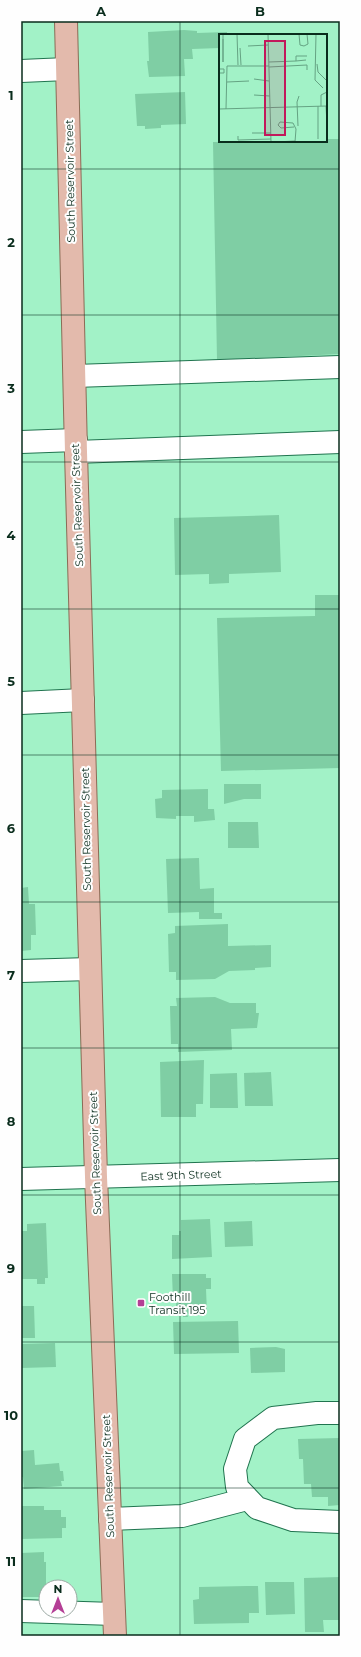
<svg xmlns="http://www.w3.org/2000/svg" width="361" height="1657" font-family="Montserrat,sans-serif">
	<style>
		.building { fill: #7fcea4 }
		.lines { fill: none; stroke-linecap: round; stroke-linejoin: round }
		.minor-casing { stroke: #20744f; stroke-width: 24 }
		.major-casing { stroke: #8b6b56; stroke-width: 24 }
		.minor { stroke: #fff; stroke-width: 22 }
		.major { stroke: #e3baac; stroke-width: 22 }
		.grid { fill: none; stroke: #0a2d1d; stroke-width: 1; stroke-opacity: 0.55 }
		.poi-dot { fill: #b43e95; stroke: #fefefe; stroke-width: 1.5 }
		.labels { text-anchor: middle; stroke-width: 4; stroke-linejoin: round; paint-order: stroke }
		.street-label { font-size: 11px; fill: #0a2d1d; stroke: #fefefe }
		.poi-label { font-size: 11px; fill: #0a2d1d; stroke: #fefefe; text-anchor: start }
		.inset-road { fill: none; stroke: #65a383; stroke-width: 1 }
		.view { fill: #c2185b; fill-opacity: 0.15; stroke: #c2185b; stroke-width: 2 }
		.inset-edge { fill: none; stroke: #0a2d1d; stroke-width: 2 }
		.neatline { fill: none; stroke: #0a2d1d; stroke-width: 1.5 }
		.grid-label { font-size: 13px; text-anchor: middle; font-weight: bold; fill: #0a2d1d }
	</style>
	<rect width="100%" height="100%" fill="#a2f2c7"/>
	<g class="building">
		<path d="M184,30L197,31V33L227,32V35H220V48L192,49L193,59H184L185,76L149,77L147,61H149L148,32Z"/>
		<path d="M185,92L186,124L161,125V128L145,129V126H137L135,94Z"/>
		<path d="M326,139H340V354L217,360L213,142L326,141Z"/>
		<path d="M279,515L281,572L229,574V583L209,584V574L175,575L174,518Z"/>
		<path d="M315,595H340V768L221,771L217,618L315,616Z"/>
		<path d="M224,784H261V799H244L224,804Z"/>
		<path d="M208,789V809H214L215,820L194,822V816H176V819L156,818L155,799L162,798V790Z"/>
		<path d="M228,822H258L259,848H228Z"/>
		<path d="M199,858L200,889L214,888V913H222V919H199V912L168,913L166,859Z"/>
		<path d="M28,887L29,904H35L36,935H31V950L21,951V888Z"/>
		<path d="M228,924V946L271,945V967L255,968V970L229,971L215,979L176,980V972H169L168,934L175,933V926Z"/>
		<path d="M215,997L230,1003H256V1013H259L257,1028L231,1029L232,1050L178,1052V1044H171L170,1006H177L176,998Z"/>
		<path d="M204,1060L203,1104H196V1117H161L160,1062Z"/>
		<path d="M271,1072L273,1106H245L244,1073Z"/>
		<path d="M237,1073L238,1108H210V1074Z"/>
		<path d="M210,1219L212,1257L172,1259V1235H179V1231H181V1220Z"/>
		<path d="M252,1221L253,1246L225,1247L224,1222Z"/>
		<path d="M46,1223L48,1278H45V1284H37V1279H21V1231H27V1224Z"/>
		<path d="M172,1274H206V1278H211V1289H206L207,1313H205V1316H201V1314H187L188,1317H183V1315H176V1300H173Z"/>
		<path d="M21,1306H34L35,1338H21Z"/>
		<path d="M238,1321L239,1353L174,1354L173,1322Z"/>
		<path d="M55,1343L56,1367L21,1368V1344Z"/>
		<path d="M276,1347L285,1349V1372L251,1373L250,1348Z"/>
		<path d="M340,1438V1505L328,1506V1497H312L311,1484H304L303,1459H299L298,1439Z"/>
		<path d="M34,1450L35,1465L59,1463L60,1471H63L64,1481H61L62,1486L24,1489L23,1477H21V1451Z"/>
		<path d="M21,1506H44V1510H61V1517H66V1528H62V1538L21,1539Z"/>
		<path d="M44,1552V1562H46V1597H21V1553Z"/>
		<path d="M340,1577V1620H323L324,1632H305L304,1578Z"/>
		<path d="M265,1582H294L295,1614L266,1615Z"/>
		<path d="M247,1586H258L259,1613H249V1623L194,1624L193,1600L199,1599V1587Z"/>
	</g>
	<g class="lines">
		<g class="minor-casing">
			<g id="minor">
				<path d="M21,71L67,69"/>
				<path d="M75,376L340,367"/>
				<path d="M21,442L76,440"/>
				<path d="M76,452L340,442"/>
				<path d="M21,703L83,700"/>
				<path d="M21,971L90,969"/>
				<path d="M21,1179L340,1170"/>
				<path d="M340,1413H317L273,1418L245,1439L235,1469L237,1487L257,1508L293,1520L340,1522"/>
				<path d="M110,1519L182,1516L247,1499"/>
				<path d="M21,1611L114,1614"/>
			</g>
		</g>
		<g class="major-casing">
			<path id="major" d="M66,21L76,452L96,1177L115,1636"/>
		</g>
		<use href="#minor" class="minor"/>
		<use href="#major" class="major"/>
	</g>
	<path class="grid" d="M180,21V1636M21,169H340M21,315H340M21,462H340M21,609H340M21,755H340M21,902H340M21,1048H340M21,1195H340M21,1342H340M21,1488H340"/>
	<rect class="poi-dot" x="137" y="1299" width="8" height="8" rx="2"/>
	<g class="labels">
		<g class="street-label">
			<text transform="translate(70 181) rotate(-91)" y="4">South Reservoir Street</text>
			<text transform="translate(77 505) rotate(-92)" y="4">South Reservoir Street</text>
			<text transform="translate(86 829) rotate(-91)" y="4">South Reservoir Street</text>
			<text transform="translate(95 1153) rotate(-92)" y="4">South Reservoir Street</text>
			<text transform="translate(181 1175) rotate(-2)" y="4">East 9th Street</text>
			<text transform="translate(108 1476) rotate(-92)" y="4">South Reservoir Street</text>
		</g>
		<g class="poi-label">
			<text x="149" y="1301">Foothill<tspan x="149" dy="13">Transit 195</tspan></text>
		</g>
	</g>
	<g transform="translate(219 34)">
		<rect width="108" height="108" fill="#a2f2c7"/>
		<path class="inset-road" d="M4,0V28V5M18,0L19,31M49,0L52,108M80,0L81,11L85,12L89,10L88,0M97,0L96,46L104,54M29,12L49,11M21,14L22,31M87,26L77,27V22H88M50,28L77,27M98,30L99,38L108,47M50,33L88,31V36M0,35H5V39H0M35,45L50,47M8,48L30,47M35,61L51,62M102,72V61L108,58M107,72L108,90M0,75L108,72M7,75L8,32H50M79,92L78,68L80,62M75,93L62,94L59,91L61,88L74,89L77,95L76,108M33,99H52M19,102V106L52,105M99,105V72M56,108L76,107"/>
		<path class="view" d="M46,7H66V101H46Z"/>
		<rect width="108" height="108" class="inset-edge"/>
	</g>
	<rect width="361" height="1657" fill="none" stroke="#fefefe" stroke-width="44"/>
	<g transform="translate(58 1599)"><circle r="19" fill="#fefefe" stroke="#9caaa4"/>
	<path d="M0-3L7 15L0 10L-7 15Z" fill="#b43e95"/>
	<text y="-6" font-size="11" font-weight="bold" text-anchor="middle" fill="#0a2d1d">N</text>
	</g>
	<rect x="22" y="22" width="317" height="1613" class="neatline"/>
	<g class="grid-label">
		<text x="101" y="16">A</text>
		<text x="260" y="16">B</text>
		<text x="11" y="100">1</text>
		<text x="11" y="247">2</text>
		<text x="11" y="393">3</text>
		<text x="11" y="540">4</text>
		<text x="11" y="686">5</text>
		<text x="11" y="833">6</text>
		<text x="11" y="980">7</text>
		<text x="11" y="1126">8</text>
		<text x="11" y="1273">9</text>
		<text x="11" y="1420">10</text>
		<text x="11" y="1566">11</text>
	</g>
</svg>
